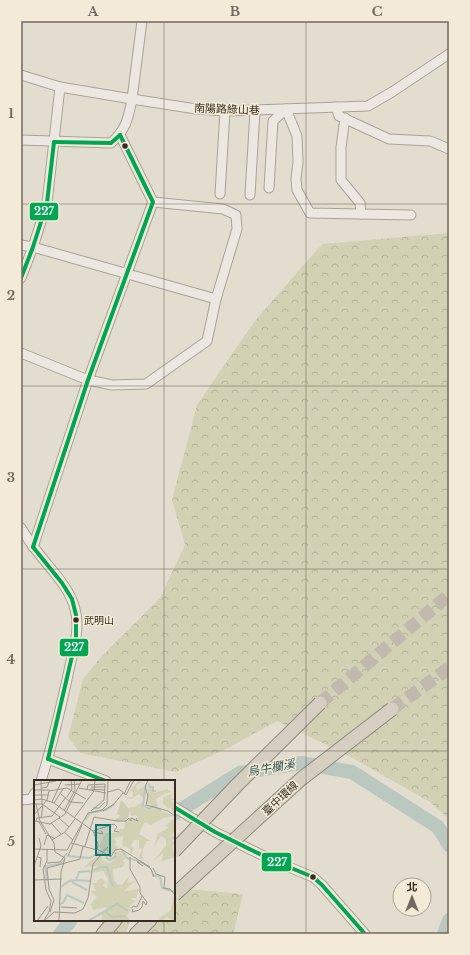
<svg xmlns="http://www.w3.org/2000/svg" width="470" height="955" font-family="'Libre Baskerville','Noto Sans TC',serif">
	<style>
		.forest { fill: url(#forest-crowns) }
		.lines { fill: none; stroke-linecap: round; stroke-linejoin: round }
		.river { stroke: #bac8bf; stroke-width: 14 }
		.highway-tunnel { stroke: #c1b9ad; stroke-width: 13; stroke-dasharray: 13 6; stroke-linecap: butt }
		.minor-casing { stroke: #a9a298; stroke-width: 11 }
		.highway-casing { stroke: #8e887f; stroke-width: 15 }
		.minor { stroke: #ece8e1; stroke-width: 9 }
		.highway { stroke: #d6cec1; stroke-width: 13 }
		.highway-bridge-casing { stroke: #8e887f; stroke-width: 15; stroke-linecap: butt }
		.highway-bridge { stroke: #d6cec1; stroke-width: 13 }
		.bus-1-casing { stroke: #f3ebd7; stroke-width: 7 }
		.bus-1 { stroke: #00a651; stroke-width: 4 }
		.grid { fill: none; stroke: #73695e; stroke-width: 1; stroke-opacity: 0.55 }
		.bus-dot { fill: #372b21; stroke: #f3ebd7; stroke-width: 1.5 }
		.labels { text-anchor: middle; stroke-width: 3; stroke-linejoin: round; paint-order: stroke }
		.bus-label { font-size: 10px; fill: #372b21; stroke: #f3ebd7; text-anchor: start }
		.street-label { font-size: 11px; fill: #372b21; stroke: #f3ebd7 }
		.water-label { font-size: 12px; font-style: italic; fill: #315553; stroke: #f3ebd7 }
		.inset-river { fill: none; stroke: #bac8bf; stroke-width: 2 }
		.inset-road { fill: none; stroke: #9e968a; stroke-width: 1 }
		.view { fill: #0f766e; fill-opacity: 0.15; stroke: #0f766e; stroke-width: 2 }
		.inset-edge { fill: none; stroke: #372b21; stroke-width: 2 }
		.line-badge { stroke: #f3ebd7; stroke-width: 1.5 }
		.badge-label { font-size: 11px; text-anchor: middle; font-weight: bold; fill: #fff }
		.neatline { fill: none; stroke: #73695e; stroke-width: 1.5 }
		.grid-label { font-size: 13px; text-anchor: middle; font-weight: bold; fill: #73695e }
	</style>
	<defs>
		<pattern id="forest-crowns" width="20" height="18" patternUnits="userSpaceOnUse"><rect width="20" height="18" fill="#d2d1b4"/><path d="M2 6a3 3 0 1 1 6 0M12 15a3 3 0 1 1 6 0" fill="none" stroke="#b5b49a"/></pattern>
	</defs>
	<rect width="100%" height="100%" fill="#e3ddd0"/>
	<g class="forest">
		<path d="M449,233V819L430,802L349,756L277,721L230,747L176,772L80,753L68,737L83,679L100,658L160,598L185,545L172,500L197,405L254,322L322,244Z"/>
		<path d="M174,888L243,894L233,934H149L152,920H174Z"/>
		<path d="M104,920H131L125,934H94Z"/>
	</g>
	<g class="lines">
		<g class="river">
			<path d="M174,814L240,773L301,763L352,772L438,827L449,845"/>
			<path d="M60,934L71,920"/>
			<path d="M444,934L449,920"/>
		</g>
		<g class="highway-tunnel">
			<path d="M320,703L449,595"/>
			<path d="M392,709L449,668"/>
		</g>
		<g class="minor-casing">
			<g id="minor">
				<path d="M21,75L60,87"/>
				<path d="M336,107L339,116L389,139L430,141L449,149"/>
				<path d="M345,118L341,147V180L360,203L361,214"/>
				<path d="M21,140L111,143C127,128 128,119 132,99L196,109L225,111L368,106L392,92L449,54"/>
				<path d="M269,188L273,121L286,109L297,136L298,162L296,179L297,190L310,213L411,215"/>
				<path d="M220,194L225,111"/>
				<path d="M250,195L255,111"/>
				<path d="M21,245L33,247L216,299L237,229L236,215L223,209L153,202"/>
				<path d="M21,278L33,247L47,203L60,87L132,99L142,21"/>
				<path d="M21,353L88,380L112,385L146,384L207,341L216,299"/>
				<path d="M21,528C25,534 29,541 33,546C47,566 69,585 75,609C81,630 72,654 68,675C60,711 52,746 41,781"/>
				<path d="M33,547L88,380L153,202L120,135"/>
				<path d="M48,759L106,781"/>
				<path d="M21,800L31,799L35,793"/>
				<path d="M174,807L215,832L274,861L313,877L322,885L365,934"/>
			</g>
		</g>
		<g class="highway-casing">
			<g id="highway">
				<path d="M103,934L115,920"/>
				<path d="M136,934L150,920"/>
			</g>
		</g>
		<use href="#minor" class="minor"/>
		<use href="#highway" class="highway"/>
		<g class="highway-bridge-casing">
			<g id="highway-bridge">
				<path d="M174,851L238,784L320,703"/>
				<path d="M174,895L301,779L392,709"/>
			</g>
		</g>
		<use href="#highway-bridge" class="highway-bridge"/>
		<g class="bus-1-casing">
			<g id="bus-1">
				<path d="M54,142L111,143L120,135"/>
				<path d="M21,278L33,247L47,203L54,142"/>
				<path d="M33,547L88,380L153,202L120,135"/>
				<path d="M33,547L62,583L72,599L76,615V639L48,759"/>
				<path d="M48,759L106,781"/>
				<path d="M174,807L215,832L274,861L313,877L322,885L365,934"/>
			</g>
		</g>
		<use href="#bus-1" class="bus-1"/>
	</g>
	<path class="grid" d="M164,21V781M306,21V934M21,204H449M21,386H449M21,569H449M21,751H449M164,920V934"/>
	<g class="bus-dot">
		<circle cx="125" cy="146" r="3.5"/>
		<circle cx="76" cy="620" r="3.5"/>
		<circle cx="313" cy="877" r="3.5"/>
	</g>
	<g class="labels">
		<g class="bus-label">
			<text x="84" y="624">武明山</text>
		</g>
		<g class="street-label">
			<text transform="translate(227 109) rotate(2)" y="4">南陽路綠山巷</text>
			<text transform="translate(280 798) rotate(-43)" y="4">臺中環線</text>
		</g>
		<g class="water-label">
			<text transform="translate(271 768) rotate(-10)" y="4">烏牛欄溪</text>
		</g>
	</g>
	<g transform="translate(34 780)">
		<rect width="141" height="141" fill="#e3ddd0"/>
		<path d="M105,3L102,7L103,11L110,6L111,10L110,19L105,14L97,19L91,17H99V12L96,11L99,7L105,1L110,4ZM119,8L120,13L133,9L138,12L132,13L122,19L124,28L116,26L117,23L113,25L114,10L112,9ZM139,13L137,18L141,20H137L141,26V35L136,27L134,29L129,23V18ZM109,21V26L114,31L120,28L140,36L129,38L117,45L111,42L108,47L105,54L117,61H113L109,69L108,76L111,81L105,77L108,69L105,68V60H100L97,65L100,68L97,75L96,69L88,65L89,56L80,58L83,62L80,64L84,68L76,76L75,70L64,68L72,53H85V49H90L91,42L85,40L86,39L105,40L102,35L97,36L95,27H101ZM139,39L141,49L138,55L141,59L137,60L141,63L138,66L141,77L128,81L129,73L118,82L132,66V59L127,56L120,67L124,53L133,49L134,47L131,46ZM88,71L93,79L88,80L91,83L89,87L79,89L80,100L83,104L88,105L96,95L93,103L101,101L90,111L105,109L102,118H95L102,121L95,126L100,130H96L93,136L96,141H68V135L63,137L72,131V127L59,130L57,124L63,117L56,111H62L58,103H64L62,101L68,98L73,103L68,105L73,109L74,99L69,91L55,93L59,89L74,86L50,87L66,73L69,81L76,83L85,75L82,72ZM138,113L141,122V141L133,137L127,141L125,138L128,136L136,131L139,122Z" fill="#d2d1b4"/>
		<path d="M87,20L96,30L93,40L83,41L80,40L87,36L83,34Z" fill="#ccccb3"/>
		<path class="inset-river" d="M114,3L116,7H119V11H122M112,5L109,25L115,29L120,26L127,30M51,40L56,33L72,30L81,24M88,70L93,78L105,81M33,76L56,78L71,69L76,72L72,78L76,80L82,76L81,72M60,90L66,87H73L79,107M118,95L126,96L128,108L141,112M42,100L56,101M13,101L11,86L25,84L30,80M38,102L53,110M27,107L35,101L42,100L45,92L56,91M26,124L29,123L33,115L50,123M72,132L78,137L92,136M54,141L83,124L94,131"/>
		<path class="inset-road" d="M7,0L8,24M114,0L111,7L114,16L112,25L134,31L141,36M0,5L22,1M31,5L46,4M57,7H71M8,8L13,7L16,0M45,8L72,13M56,9L71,10M0,10H16M53,10L54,5L71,4L70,20L57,31M15,11L33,8L52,19M74,12L85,9L92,15L100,0M27,14L36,22L49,23M90,14L97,0M0,15H15M33,17L38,9L37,0M0,20L8,19L20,23L59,51L64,64L63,70L37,63M18,22L28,0M20,23L29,9M1,24H8L26,37M2,24L6,41L20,63L21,72L31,78M59,28H65L71,22M30,31L41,10L40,0M69,31L80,24L89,13M0,35L13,20L15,11M7,38L9,25M25,38L35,47M40,38L60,11L61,0M0,41L16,44L31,34L48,0M2,41L3,38L18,36L32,17M5,42L12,54M17,43L27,54M59,51L80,44L83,47L80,51L85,52M30,52L39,60M59,52L69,54L67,51M18,60L31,52L41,39M10,65L13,55L20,58M51,66L60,37L83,41H92L95,38L97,41V38L104,41L102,38M0,69L33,70L54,33L68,30L73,25L74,0M63,69L77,77L81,70L87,69L116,87M34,76L48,45M4,77L7,78L6,87M96,77V89L106,107V113L113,122L112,125L109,121L108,127L105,130L98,132L99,129M13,83L26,82L33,73M0,86L7,66L5,58M109,86L103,82H107L117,89L120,97M119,88L122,94L131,97L130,108L136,109L141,115M0,100L28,99M27,127L43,128M98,128L99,126L103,127L108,116M16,132L20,120L15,109L13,88L46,79L49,66M10,140L15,132L17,121L12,110L9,89L13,81V70M3,141L14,126M10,141L20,132L41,133L49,129L54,118L59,84L74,67M25,141L27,92L31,78"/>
		<path class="view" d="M62,45H76V75H62Z"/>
		<rect width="141" height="141" class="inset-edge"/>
	</g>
	<g class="line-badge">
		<rect x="29" y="202" width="30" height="19" rx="4" fill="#00a651"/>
		<rect x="59" y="638" width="30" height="19" rx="4" fill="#00a651"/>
		<rect x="261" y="852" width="31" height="20" rx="4" fill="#00a651"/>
	</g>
	<g class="badge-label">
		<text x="44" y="215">227</text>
		<text x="74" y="651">227</text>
		<text x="277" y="866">227</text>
	</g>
	<rect width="470" height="955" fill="none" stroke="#f3ebd7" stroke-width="44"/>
	<g transform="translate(412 897)"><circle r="19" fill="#f3ebd7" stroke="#a89e8e"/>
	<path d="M0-3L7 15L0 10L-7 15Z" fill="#73695e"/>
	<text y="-6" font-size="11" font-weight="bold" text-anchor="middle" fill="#372b21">北</text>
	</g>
	<rect x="22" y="22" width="426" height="911" class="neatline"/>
	<g class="grid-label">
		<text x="93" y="16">A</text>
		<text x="235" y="16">B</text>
		<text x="377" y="16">C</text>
		<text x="11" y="118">1</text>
		<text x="11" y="300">2</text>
		<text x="11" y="482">3</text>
		<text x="11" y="664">4</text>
		<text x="11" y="846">5</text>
	</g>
</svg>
